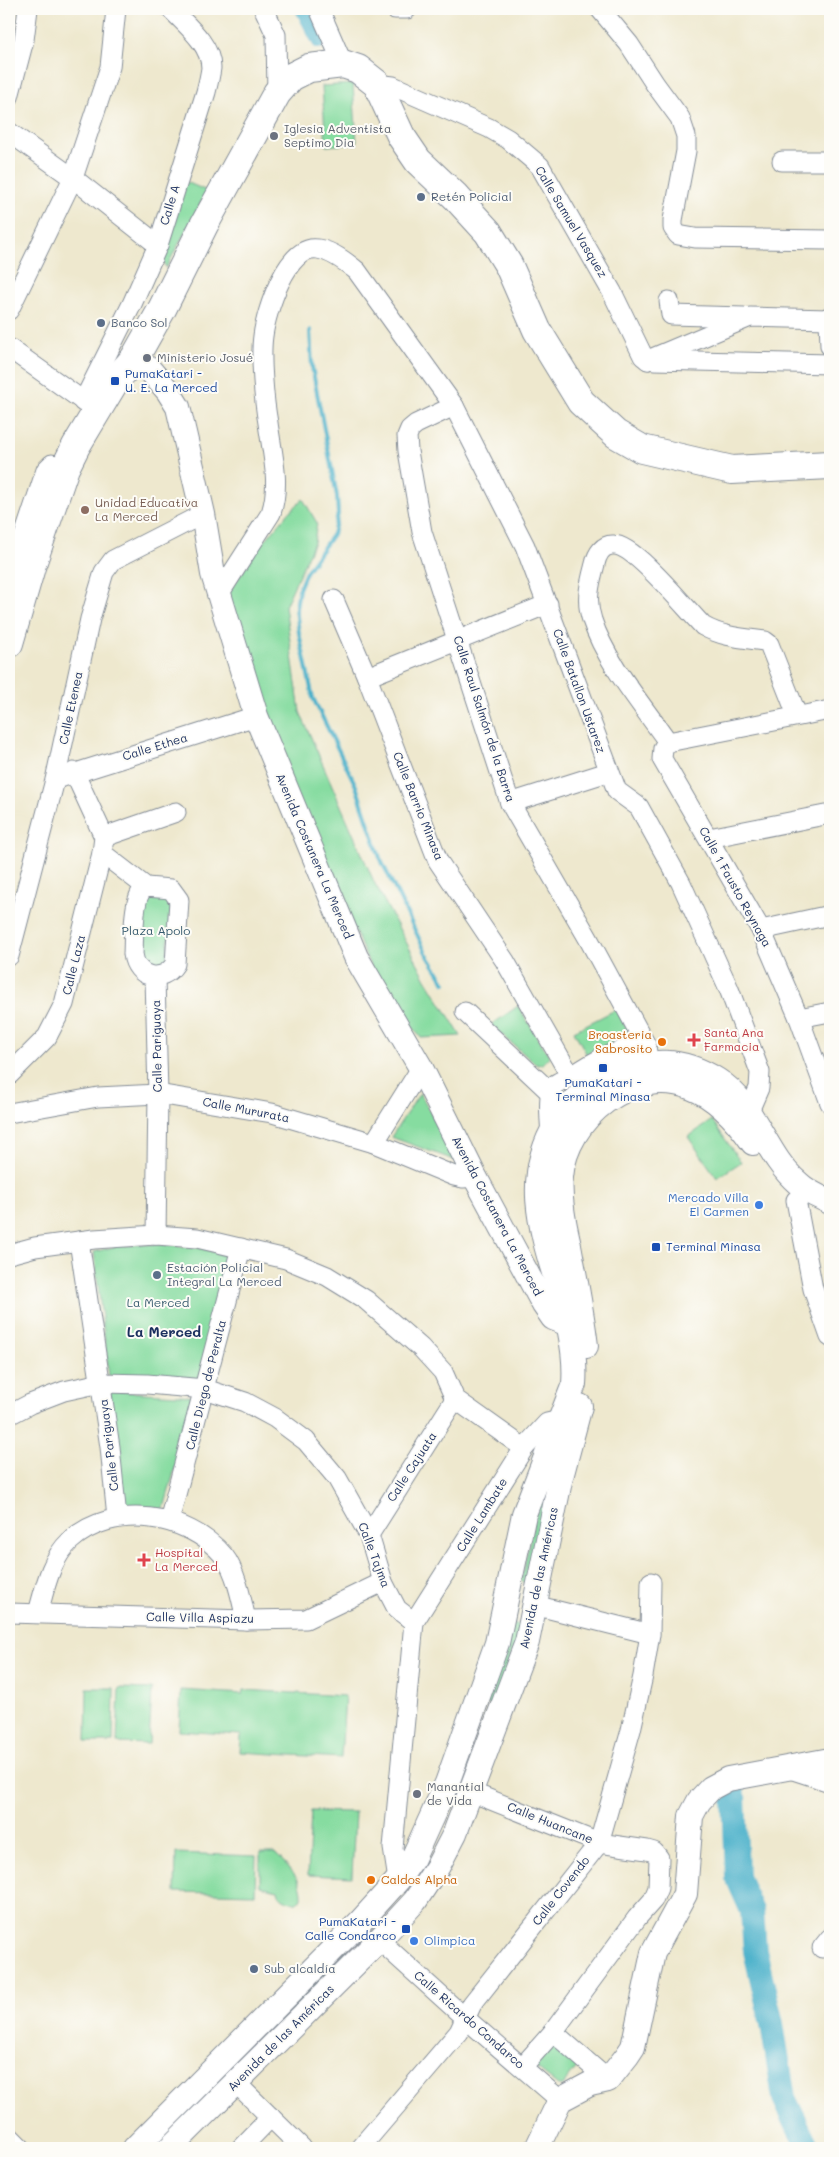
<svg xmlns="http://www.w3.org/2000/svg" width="839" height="2157" font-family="Mali,sans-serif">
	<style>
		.green { fill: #86dca0; stroke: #50867f }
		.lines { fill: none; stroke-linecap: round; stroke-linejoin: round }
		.stream { stroke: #4bb1ca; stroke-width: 4 }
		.canal { stroke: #4bb1ca; stroke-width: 14 }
		.river { stroke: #4bb1ca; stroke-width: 24 }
		.minor-casing { stroke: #848c96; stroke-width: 21 }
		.major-casing { stroke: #848c96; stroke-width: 26 }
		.highway-casing { stroke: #848c96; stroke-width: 30 }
		.minor { stroke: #fff; stroke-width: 19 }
		.major { stroke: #fff; stroke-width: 24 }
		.highway { stroke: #fff; stroke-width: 28 }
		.worship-dot { fill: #6b7280; stroke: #fdfcf7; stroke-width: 2 }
		.service-dot { fill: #5c6f8a; stroke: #fdfcf7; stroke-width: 2 }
		.transit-dot { fill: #1a4fb4; stroke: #fdfcf7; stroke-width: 2 }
		.education-dot { fill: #8d6e63; stroke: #fdfcf7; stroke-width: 2 }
		.health-dot { fill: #e0444e; stroke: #fdfcf7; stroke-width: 2 }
		.food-dot { fill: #e8710a; stroke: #fdfcf7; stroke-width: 2 }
		.shop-dot { fill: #3f7fe0; stroke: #fdfcf7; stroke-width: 2 }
		.labels { text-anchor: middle; stroke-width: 4; stroke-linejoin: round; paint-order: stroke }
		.worship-label { font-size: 12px; fill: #5b616d; stroke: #fdfcf7; text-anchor: start }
		.service-label { font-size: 12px; fill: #4e5e75; stroke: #fdfcf7; text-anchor: start }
		.street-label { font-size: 12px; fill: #1b2f5e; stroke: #fdfcf7 }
		.transit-label { font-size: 12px; fill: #164399; stroke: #fdfcf7; text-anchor: start }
		.education-label { font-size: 12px; fill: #785e54; stroke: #fdfcf7; text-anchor: start }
		.park-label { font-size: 12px; fill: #365a6e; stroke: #fdfcf7 }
		.health-label { font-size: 12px; fill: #be3a42; stroke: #fdfcf7; text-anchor: start }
		.food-label { font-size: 12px; fill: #c56008; stroke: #fdfcf7; text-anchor: end }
		.shop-label { font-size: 12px; fill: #366cbe; stroke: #fdfcf7; text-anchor: end }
		.neighbourhood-label { font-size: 14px; font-weight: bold; fill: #1b2f5e; stroke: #fdfcf7 }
	</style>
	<rect width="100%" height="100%" fill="#fdfcf7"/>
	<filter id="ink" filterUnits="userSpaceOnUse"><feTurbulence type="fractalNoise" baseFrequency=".02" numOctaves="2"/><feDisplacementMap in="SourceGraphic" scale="10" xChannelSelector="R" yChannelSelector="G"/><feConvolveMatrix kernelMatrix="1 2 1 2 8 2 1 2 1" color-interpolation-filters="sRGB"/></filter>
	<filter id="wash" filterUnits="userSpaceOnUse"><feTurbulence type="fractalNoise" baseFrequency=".0096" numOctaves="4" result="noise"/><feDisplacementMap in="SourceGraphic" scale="20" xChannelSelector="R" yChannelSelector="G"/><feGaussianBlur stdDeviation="1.12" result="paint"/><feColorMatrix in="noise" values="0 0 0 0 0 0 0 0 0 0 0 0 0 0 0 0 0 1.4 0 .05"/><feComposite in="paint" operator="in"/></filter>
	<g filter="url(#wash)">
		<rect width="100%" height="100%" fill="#eee8ce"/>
		<g class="green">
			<path d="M353,84L357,144L326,146L322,86Z"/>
			<path d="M184,181L207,191L166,268L160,253Z"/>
			<path d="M303,499L317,523L314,542L285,606L300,712L375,884L426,979L461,1036L421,1038L377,981L289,783L228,594C251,558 272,528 303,499Z"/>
			<path d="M148,896L168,898L172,903L166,966L146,965L141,959L143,901Z"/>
			<path d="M518,1006L550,1057L542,1064L537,1065L531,1060L491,1025Z"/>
			<path d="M617,1009L629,1034L587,1055L574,1031Z"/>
			<path d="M420,1093L457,1161L391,1137Z"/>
			<path d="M712,1120L741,1162L717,1178L688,1137Z"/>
			<path d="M156,1244L201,1248L227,1256L199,1384L109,1376L94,1252L116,1246Z"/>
			<path d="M110,1391L195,1396L163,1512L124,1509Z"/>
			<path d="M543,1481H549L527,1584H525L521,1580Z"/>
			<path d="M513,1623L520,1625L516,1641L493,1706L486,1703Z"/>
			<path d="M87,1688H114L113,1742H86Z"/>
			<path d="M119,1688L152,1689L149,1744L117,1743Z"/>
			<path d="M181,1690L243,1694L244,1690L345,1696L341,1758L240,1752L241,1735L179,1731Z"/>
			<path d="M311,1811L355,1812L352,1877L308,1875Z"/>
			<path d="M176,1853L256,1856L255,1894L175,1892Z"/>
			<path d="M260,1853H275C288,1867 303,1878 302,1898L295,1903C287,1901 279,1899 278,1890L260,1886Z"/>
			<path d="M347,1949L350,1952L243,2060L241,2059Z"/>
			<path d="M555,2044L576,2062L577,2067L563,2085H558L536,2068L535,2063Z"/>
		</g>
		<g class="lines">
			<path class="stream" d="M310,330L312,367L337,496L338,514L333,534L306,572L299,589L296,608L299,633L313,698L356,786L380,858L426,953L445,983"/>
			<path class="canal" d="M302,9L319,42"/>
			<path class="river" d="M734,1795L737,1877L752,1911L755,1951L772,2024L784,2098L808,2148"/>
		</g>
	</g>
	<g filter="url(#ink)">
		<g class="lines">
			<g class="minor-casing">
				<g id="minor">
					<path d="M264,9L276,35L277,93"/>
					<path d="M319,9L343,64"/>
					<path d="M395,9H407"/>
					<path d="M600,9L629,44L655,84L680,118L686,136V151L673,220V228L678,235L695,238L830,240"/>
					<path d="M377,84L393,86L489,128L508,139L540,166L612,292L643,356L648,360"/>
					<path d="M9,97L24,40L28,9"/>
					<path d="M9,132L73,178L158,245"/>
					<path d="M782,161H830"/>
					<path d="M669,301L671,315L744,317"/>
					<path d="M9,310L73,178L110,67L116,9"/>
					<path d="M830,316L829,319L830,346"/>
					<path d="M9,348L93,408"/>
					<path d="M648,360L750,317L830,319"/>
					<path d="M654,360L830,364"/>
					<path d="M83,402L132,304L158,245L206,92C208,84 210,76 211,68C211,44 185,24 171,9"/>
					<path d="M454,406L416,424L410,429L407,436L408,451L422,532L510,803L588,938L646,1045L650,1076"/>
					<path d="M9,581L46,470L52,464L65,468"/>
					<path d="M219,594L271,513C281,483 272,453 268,423C264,401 260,357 263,336C266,312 287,244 318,249C332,251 346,262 357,271L454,406L525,546L617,791L639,807L681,883L729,989L760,1072L759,1088L749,1111L738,1119"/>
					<path d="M334,600L367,677L438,861L505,961L571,1077"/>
					<path d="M367,677L548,604"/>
					<path d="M830,710L668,742L663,748L662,759L761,930L799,1018L830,1103"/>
					<path d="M668,742C643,706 605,661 592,620C585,600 590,583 595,564C597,554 603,544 614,545C635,545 687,610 703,626C722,637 743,638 765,641L769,644L797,715"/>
					<path d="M63,777L256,716"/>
					<path d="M510,803L608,772"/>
					<path d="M104,837L176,812"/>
					<path d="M709,838L830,814"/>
					<path d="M102,853L146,887L171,889L179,900L175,964C162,984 136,978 133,954C134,939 132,894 146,887"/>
					<path d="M761,930L830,915"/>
					<path d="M9,956L55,780L90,619L104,572L113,560L203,514"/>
					<path d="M155,977L158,1094L156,1235"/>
					<path d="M465,1012L550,1092"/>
					<path d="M799,1018L830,1012"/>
					<path d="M9,1075L47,1037L64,1004L102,853L104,837L74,772"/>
					<path d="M9,1113L98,1097L158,1094L272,1113L374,1143L454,1176L463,1178L475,1177"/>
					<path d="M551,1134C550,1123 548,1101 551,1091C554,1081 564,1081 572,1076C599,1058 613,1051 646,1045"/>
					<path d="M374,1143L421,1068"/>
					<path d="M796,1200L813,1289L830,1337"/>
					<path d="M79,1241L110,1447L117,1518"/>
					<path d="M9,1254L35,1247L94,1239L156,1235L197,1238L286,1259L327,1276L366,1300L421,1348L443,1372L455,1399L524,1448"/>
					<path d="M9,1415L30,1404L64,1391L101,1383L147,1384L205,1389L245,1402L275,1418L306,1441L337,1478L369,1535L383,1582L397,1609L414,1622"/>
					<path d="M169,1521L241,1248"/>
					<path d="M369,1535L455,1399"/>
					<path d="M534,1605L650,1634"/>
					<path d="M9,1613L246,1620L306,1619L383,1582"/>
					<path d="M38,1613C45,1588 50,1560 70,1541C112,1502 188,1513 224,1556C236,1571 242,1601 246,1620"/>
					<path d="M790,1769L830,1782"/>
					<path d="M471,1792L599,1843L647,1850L654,1852L659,1858L658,1888L653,1900L637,1918L553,2032L523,2066"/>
					<path d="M398,1880L393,1848L414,1622L524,1448L547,1423L560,1420"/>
					<path d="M379,1940L465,2018L560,2100"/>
					<path d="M822,1948L830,1938"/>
					<path d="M553,2032L608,2080"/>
					<path d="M236,2083L302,2148"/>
					<path d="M9,2136L21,2148"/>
					<path d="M241,2148L271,2117"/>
					<path d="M360,2148L459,2032L472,2004L599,1843L631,1730L643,1676L650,1634L651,1582"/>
				</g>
			</g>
			<g class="major-casing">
				<g id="major">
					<path d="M134,359L149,369L168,391L178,407L203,514L213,574L256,716L356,957L421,1068L475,1177L544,1305L553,1318L568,1324"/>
					<path d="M586,1346C582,1312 575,1278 569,1245C564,1223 559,1200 561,1177C566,1117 633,1064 692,1088C718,1098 737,1120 753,1143"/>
					<path d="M135,2148L360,1922L398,1880L413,1858L447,1783L497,1643L524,1514L574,1384C581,1295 503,1208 557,1123C571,1102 589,1084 613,1074C650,1058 682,1058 717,1080C756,1104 764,1154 798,1183C807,1192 819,1197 830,1202"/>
					<path d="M170,2148L379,1940L415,1901L438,1866L455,1833L527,1642L560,1481L580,1406"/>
					<path d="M537,2148L560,2100L590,2084L608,2080L627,2056L633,2047L653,1953L685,1894L691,1816L699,1801L711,1788L728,1779L830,1760"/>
				</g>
			</g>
			<g class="highway-casing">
				<path id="highway" d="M9,643L31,567L65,468L76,446L115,381L134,359L161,311L204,225L277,93L291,77L309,68L343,64L358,69L377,84L401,136L418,161L455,196L488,232L509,266L537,330L581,402L616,434L642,449L732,470L830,465"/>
			</g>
			<use href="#minor" class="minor"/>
			<use href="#major" class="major"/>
			<use href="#highway" class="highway"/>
		</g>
	</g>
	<g class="worship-dot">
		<circle cx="274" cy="136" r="5"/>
		<circle cx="147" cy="358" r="5"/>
		<circle cx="417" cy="1794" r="5"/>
	</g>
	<g class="service-dot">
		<circle cx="421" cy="197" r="5"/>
		<circle cx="101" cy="323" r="5"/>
		<circle cx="157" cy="1275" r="5"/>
		<circle cx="254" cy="1969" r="5"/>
	</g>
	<g class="transit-dot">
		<rect x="110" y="376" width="10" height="10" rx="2.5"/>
		<rect x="598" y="1063" width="10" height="10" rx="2.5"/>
		<rect x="651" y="1242" width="10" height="10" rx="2.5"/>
		<rect x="401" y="1924" width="10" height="10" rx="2.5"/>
	</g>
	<circle class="education-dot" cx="85" cy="510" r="5"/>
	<g class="health-dot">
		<path d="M691.5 1032.5h5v5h5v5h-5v5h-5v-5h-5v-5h5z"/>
		<path d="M141.5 1552.5h5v5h5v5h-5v5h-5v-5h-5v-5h5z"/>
	</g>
	<g class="food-dot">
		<circle cx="662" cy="1042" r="5"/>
		<circle cx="371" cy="1880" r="5"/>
	</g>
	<g class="shop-dot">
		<circle cx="759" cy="1205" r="5"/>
		<circle cx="414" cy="1941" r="5"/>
	</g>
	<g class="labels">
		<g class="worship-label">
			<text x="284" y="133">Iglesia Adventista<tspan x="284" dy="14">Septimo Dia</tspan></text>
			<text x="157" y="362">Ministerio Josué</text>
			<text x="427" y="1791">Manantial<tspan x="427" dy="14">de Vida</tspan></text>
		</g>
		<g class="service-label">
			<text x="431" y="201">Retén Policial</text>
			<text x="111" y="327">Banco Sol</text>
			<text x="167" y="1272">Estación Policial<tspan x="167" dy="14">Integral La Merced</tspan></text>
			<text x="264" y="1973">Sub alcaldía</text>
		</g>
		<g class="street-label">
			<text transform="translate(170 205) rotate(-73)" y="4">Calle A</text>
			<text transform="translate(571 222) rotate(59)" y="4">Calle Samuel Vasquez</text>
			<text transform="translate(579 691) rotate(70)" y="4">Calle Batallon Ustarez</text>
			<text transform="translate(71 708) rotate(-78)" y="4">Calle Etenea</text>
			<text transform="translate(484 719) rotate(72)" y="4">Calle Raul Salmón de la Barra</text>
			<text transform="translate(155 747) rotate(-17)" y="4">Calle Ethea</text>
			<text transform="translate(418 806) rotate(68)" y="4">Calle Barrio Minasa</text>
			<text transform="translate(314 856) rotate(67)" y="4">Avenida Costanera La Merced</text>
			<text transform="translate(735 887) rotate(61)" y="4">Calle 1 Fausto Reynaga</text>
			<text transform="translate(74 965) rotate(-76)" y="4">Calle Laza</text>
			<text transform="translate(157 1046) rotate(-91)" y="4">Calle Pariguaya</text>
			<text transform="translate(246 1110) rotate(11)" y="4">Calle Mururata</text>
			<text transform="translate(497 1216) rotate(62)" y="4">Avenida Costanera La Merced</text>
			<text transform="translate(206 1385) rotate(-76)" y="4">Calle Diego de Peralta</text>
			<text transform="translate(109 1445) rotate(-97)" y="4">Calle Pariguaya</text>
			<text transform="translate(412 1467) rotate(-57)" y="4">Calle Cajuata</text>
			<text transform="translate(482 1515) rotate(-58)" y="4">Calle Lambate</text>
			<text transform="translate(374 1555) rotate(69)" y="4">Calle Tajma</text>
			<text transform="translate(539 1578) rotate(-78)" y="4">Avenida de las Américas</text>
			<text transform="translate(200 1618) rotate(1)" y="4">Calle Villa Aspiazu</text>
			<text transform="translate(550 1823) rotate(22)" y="4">Calle Huancane</text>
			<text transform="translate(561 1891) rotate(-52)" y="4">Calle Covendo</text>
			<text transform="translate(469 2020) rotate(41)" y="4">Calle Ricardo Condarco</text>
			<text transform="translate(281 2038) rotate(-45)" y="4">Avenida de las Américas</text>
		</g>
		<g class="transit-label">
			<text x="125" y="378">PumaKatari -<tspan x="125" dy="14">U. E. La Merced</tspan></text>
			<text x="603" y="1087" text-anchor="middle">PumaKatari -<tspan x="603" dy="14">Terminal Minasa</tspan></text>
			<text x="666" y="1251">Terminal Minasa</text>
			<text x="396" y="1926" text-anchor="end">PumaKatari -<tspan x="396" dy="14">Calle Condarco</tspan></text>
		</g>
		<g class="education-label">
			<text x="95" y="507">Unidad Educativa<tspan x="95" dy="14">La Merced</tspan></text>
		</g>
		<g class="park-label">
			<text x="156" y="935">Plaza Apolo</text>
			<text x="158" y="1307">La Merced</text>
		</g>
		<g class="health-label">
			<text x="704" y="1037">Santa Ana<tspan x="704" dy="14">Farmacia</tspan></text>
			<text x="155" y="1557">Hospital<tspan x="155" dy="14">La Merced</tspan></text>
		</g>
		<g class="food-label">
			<text x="652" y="1039">Broasteria<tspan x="652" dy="14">Sabrosito</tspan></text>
			<text x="381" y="1884" text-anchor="start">Caldos Alpha</text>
		</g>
		<g class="shop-label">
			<text x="749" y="1202">Mercado Villa<tspan x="749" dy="14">El Carmen</tspan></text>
			<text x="424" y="1945" text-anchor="start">Olimpica</text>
		</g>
		<g class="neighbourhood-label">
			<text x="164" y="1337">La Merced</text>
		</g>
	</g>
	<rect width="839" height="2157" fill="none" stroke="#fdfcf7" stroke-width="30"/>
</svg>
